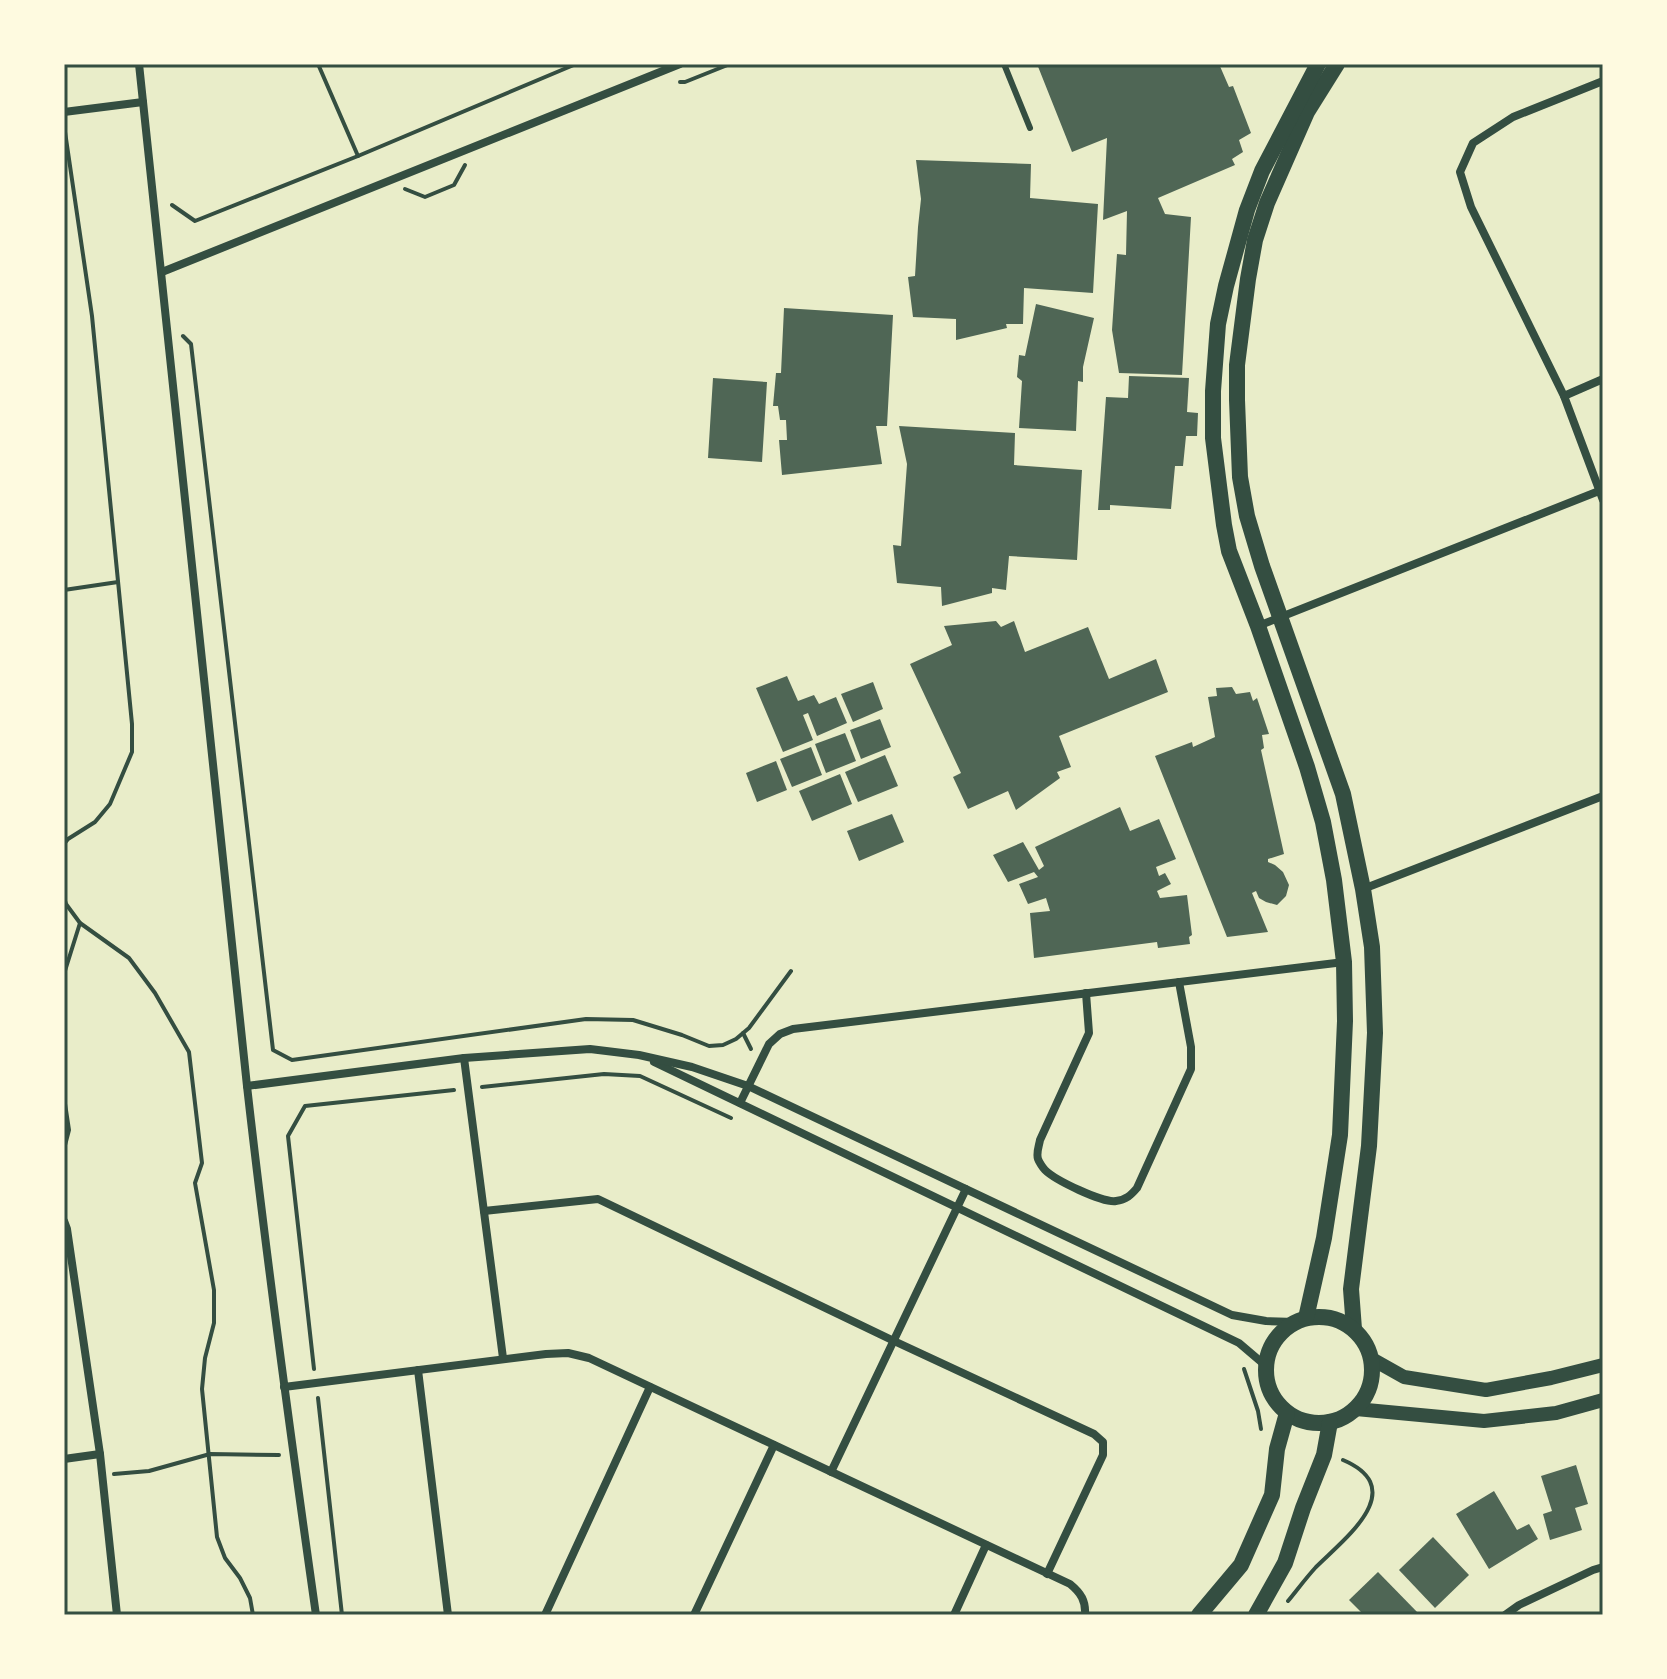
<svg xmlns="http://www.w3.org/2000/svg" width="1667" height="1679" font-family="'Nunito Sans',sans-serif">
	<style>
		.building { fill: #4f6655 }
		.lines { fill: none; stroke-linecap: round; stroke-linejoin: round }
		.path { stroke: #344e41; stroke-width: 4 }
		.service { stroke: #344e41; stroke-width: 6 }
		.minor { stroke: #344e41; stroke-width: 8 }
		.tertiary { stroke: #344e41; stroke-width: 14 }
		.secondary { stroke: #344e41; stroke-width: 16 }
		.neatline { fill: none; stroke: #344e41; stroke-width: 3 }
	</style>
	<rect width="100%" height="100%" fill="#e9edc9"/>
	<g class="building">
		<path d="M1037,64H1219L1229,87L1233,86L1251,133L1239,140L1243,152L1232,159L1235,165L1158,198L1165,214L1191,217L1182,375L1119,373L1112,330L1117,254L1126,255L1127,211L1103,220L1107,138L1072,152Z"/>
		<path d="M916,160L1031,164L1030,198L1098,204L1093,293L1024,288L1023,324H1006L1007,328L956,340V319L913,317L908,277L915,276L918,227L921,199Z"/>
		<path d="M1036,304L1094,318L1083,367V382L1078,381L1076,431L1019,428L1022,381L1017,377L1019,355L1025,356Z"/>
		<path d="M784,308L893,315L887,426H876L882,464L782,475L779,440H787L786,420H780L778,406H773L776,373H781Z"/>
		<path d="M1129,376L1189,378L1187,412L1198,413L1197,436H1186L1183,466H1175L1171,509L1110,505V510H1098L1106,397L1128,398Z"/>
		<path d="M713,378L767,382L762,462L708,458Z"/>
		<path d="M899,426L1015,433L1014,465L1082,470L1077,560L1009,556L1006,590L992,588V593L942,606L941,587L897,583L893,545L901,546L907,464Z"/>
		<path d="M996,621L1001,627L1014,621L1025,652L1088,627L1109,679L1156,659L1168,692L1059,736L1071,767L1057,772L1060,778L1016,810L1008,791L968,809L953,777L961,773L910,664L952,645L944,626Z"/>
		<path d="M787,676L798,701L814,695L819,704L836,697L847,723L817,736L808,713L803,715L813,740L783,752L756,688Z"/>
		<path d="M873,682L883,709L853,722L841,694Z"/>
		<path d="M1232,687L1236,694L1250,692L1253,701L1257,698L1269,734L1262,735L1264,748L1261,750L1284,854L1268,859V862L1275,865L1283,872L1289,885L1286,896L1277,905L1266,902L1259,898L1256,891L1252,893L1268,932L1227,937L1155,756L1192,742L1193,747L1215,737L1208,697L1217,696L1216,688Z"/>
		<path d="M880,719L891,747L861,759L850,730Z"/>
		<path d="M845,733L856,761L826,773L815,744Z"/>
		<path d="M811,747L822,775L792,787L780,759Z"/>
		<path d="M885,755L898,786L858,802L845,772Z"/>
		<path d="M776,761L787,790L757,802L746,773Z"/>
		<path d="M840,774L852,804L812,821L799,791Z"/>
		<path d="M1120,807L1130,831L1159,819L1176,859L1156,867L1159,876L1165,873L1171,884L1157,891L1160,898L1187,895L1192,935L1189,937L1190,944L1158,948L1157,942L1034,958L1030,913L1050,911L1046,898L1028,904L1019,884L1038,877L1034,872L1008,882L993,855L1023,842L1039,870L1044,866L1035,847Z"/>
		<path d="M892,814L904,842L859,861L847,831Z"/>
		<path d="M1576,1465L1588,1504L1575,1508L1582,1530L1550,1540L1543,1514L1552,1511L1541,1476Z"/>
		<path d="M1494,1491L1517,1530L1529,1524L1538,1539L1489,1569L1456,1514Z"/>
		<path d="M1433,1537L1469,1575L1435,1608L1399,1570Z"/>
		<path d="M1378,1572L1420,1615H1364L1349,1600Z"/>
	</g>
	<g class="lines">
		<g class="path">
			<path d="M318,64L358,156L576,64"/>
			<path d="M680,82H685L730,64"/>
			<path d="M405,189L425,197L454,185L465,165"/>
			<path d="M172,205L195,221L358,156"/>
			<path d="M183,336L191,344L273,1050L292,1060L586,1019L633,1020L682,1035L709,1046L723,1045L736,1039L749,1028L791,971"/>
			<path d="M64,590L118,582"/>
			<path d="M64,844L68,839L95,822L110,804L132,752V724L92,316L64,125"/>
			<path d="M64,898L66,904L80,923L129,958L155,993L189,1052L202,1163L195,1183L214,1290V1323L205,1358L202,1389L217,1537L225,1558L240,1578L250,1598L253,1615"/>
			<path d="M64,974L80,923"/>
			<path d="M743,1033L751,1049"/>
			<path d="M482,1087L604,1074L640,1076L731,1118"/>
			<path d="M64,1097L69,1130L64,1149"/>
			<path d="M314,1369L288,1136L305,1106L454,1090"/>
			<path d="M1244,1369L1258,1411L1261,1429"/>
			<path d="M318,1398L342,1615"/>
			<path d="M114,1474L149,1471L210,1454L279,1455"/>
			<path d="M1288,1601C1297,1590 1306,1578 1316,1567C1344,1539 1411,1489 1343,1460"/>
		</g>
		<path class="service" d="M1004,64L1030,128"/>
		<g class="minor">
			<path d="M139,64C178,404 208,746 247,1086C267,1263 291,1439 316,1615"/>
			<path d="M1603,81L1513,117L1473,143L1460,172L1471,207L1564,396L1603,500"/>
			<path d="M64,112L143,102"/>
			<path d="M162,272L680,64"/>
			<path d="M1564,396L1603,379"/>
			<path d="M1258,626L1599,491"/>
			<path d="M1363,889L1603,796"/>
			<path d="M1086,993L1089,1033L1040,1140C1039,1146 1036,1153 1038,1159C1039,1162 1043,1168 1045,1170C1055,1180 1102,1203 1116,1201C1126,1200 1131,1195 1137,1188L1191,1069V1047L1179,982"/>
			<path d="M464,1058L503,1358"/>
			<path d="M654,1062L1239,1343L1266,1366"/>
			<path d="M247,1086L464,1058L590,1049L639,1055L692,1067L748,1086L1232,1315L1266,1321L1295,1322"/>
			<path d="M740,1103L769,1044L780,1034L793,1029L1344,962"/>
			<path d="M484,1211L598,1199L894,1341L1094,1434L1103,1442V1455L1047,1574"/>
			<path d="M64,1221L67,1229L100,1454L117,1615"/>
			<path d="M418,1370L448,1615"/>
			<path d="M284,1387L546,1354L568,1353L589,1358L1070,1584C1081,1593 1086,1601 1085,1615"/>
			<path d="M64,1459L100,1454"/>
			<path d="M831,1472L966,1189"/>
			<path d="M545,1615L650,1387"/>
			<path d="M694,1615L774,1445"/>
			<path d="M954,1615L986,1545"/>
			<path d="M1505,1615L1519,1605L1593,1570L1603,1567"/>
		</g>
		<g class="tertiary">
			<path d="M1372,1359L1404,1377L1486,1390L1551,1378L1603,1365"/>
			<path d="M1356,1409L1484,1421L1556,1413L1603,1400"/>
		</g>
		<g class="secondary">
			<path d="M1337,64L1307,112L1267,203L1255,240L1248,279L1237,365V400L1240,477L1247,516L1262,566L1343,794L1363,889L1372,947L1375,1033L1369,1146L1351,1289L1354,1329"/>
			<circle cx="1319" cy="1370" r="53"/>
			<path d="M1306,1318L1324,1238L1340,1135L1345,1021L1344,962L1334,880L1323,822L1307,767L1258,626L1229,551L1224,525L1213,438V391L1218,324L1226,286L1247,210L1262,171L1318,64"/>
			<path d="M1199,1615L1241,1565L1272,1495L1277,1449L1287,1413"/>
			<path d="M1256,1615L1285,1563L1303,1508L1324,1455L1330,1422"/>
		</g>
	</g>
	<rect width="1667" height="1679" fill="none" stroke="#fefae0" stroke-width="132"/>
	<rect x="66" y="66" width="1535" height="1547" class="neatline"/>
</svg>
